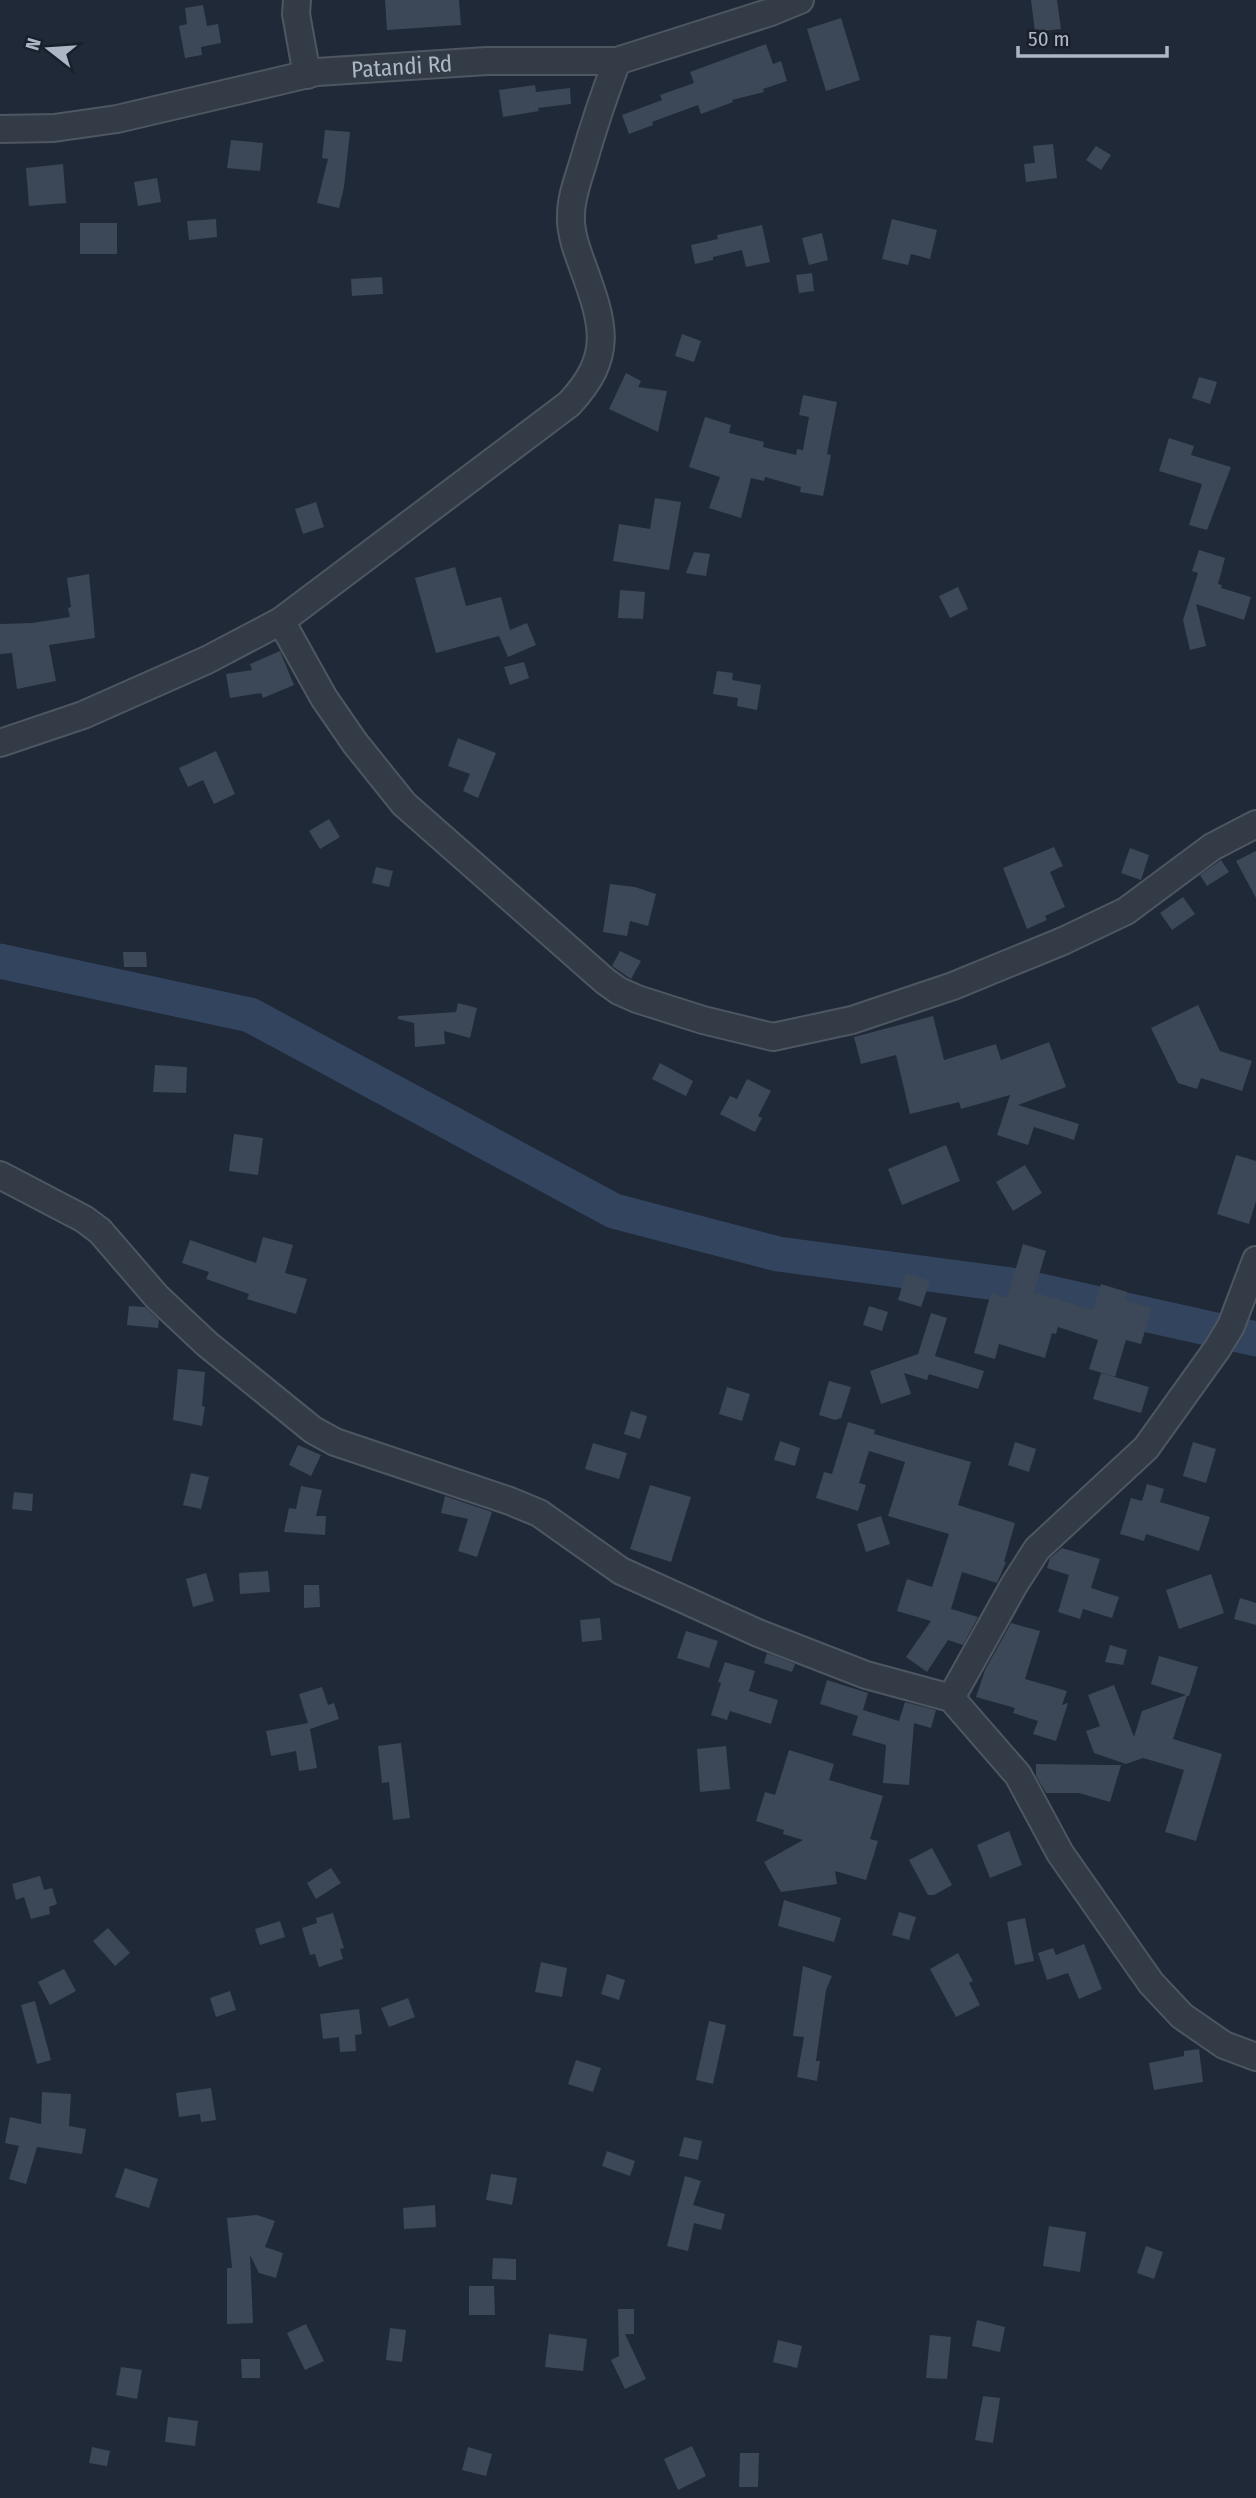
<svg xmlns="http://www.w3.org/2000/svg" width="1256" height="2498" font-family="'Fira Sans Condensed',sans-serif">
	<style>
		.lines { fill: none; stroke-linecap: round; stroke-linejoin: round }
		.river { stroke: #33445f; stroke-width: 35 }
		.building { fill: #3c4757 }
		.minor-casing { stroke: #4e5662; stroke-width: 30 }
		.minor { stroke: #333b47; stroke-width: 26 }
		.labels { text-anchor: middle; stroke-width: 7; stroke-linejoin: round; paint-order: stroke }
		.street-label { font-size: 23px; fill: #adb6c4; stroke: #19202c }
	</style>
	<rect width="100%" height="100%" fill="#202937"/>
	<g class="lines">
		<path class="river" d="M0,961L250,1015L614,1211L778,1254L1018,1286L1256,1339"/>
	</g>
	<g class="building">
		<path d="M385,0H459L461,25L387,30Z"/>
		<path d="M1031,0H1057L1061,29L1035,32Z"/>
		<path d="M203,5L207,26L218,24L221,43L201,47L202,55L185,58L179,26L187,24L185,8Z"/>
		<path d="M841,18L860,80L826,91L807,29Z"/>
		<path d="M766,44L773,64L781,61L787,81L763,89L764,92L732,100L733,102L701,114L698,105L652,122L653,125L629,134L622,115L662,100L660,95L694,83L690,72Z"/>
		<path d="M535,85L536,92L570,88L571,104L538,108L539,111L503,117L499,90Z"/>
		<path d="M325,130L350,132L344,187L339,208L317,203L328,159L322,158Z"/>
		<path d="M231,140L263,143L260,171L227,168Z"/>
		<path d="M1053,144L1057,178L1026,182L1024,164L1035,163L1033,146Z"/>
		<path d="M1096,146L1111,155L1101,170L1086,160Z"/>
		<path d="M63,164L66,203L29,206L26,168Z"/>
		<path d="M157,178L161,202L138,206L134,182Z"/>
		<path d="M216,219L217,237L189,240L187,221Z"/>
		<path d="M892,219L937,230L930,259L911,254L908,265L882,259Z"/>
		<rect x="80" y="223" width="37" height="31"/>
		<path d="M762,225L770,262L746,267L742,250L713,257V260L695,264L691,245L718,239L717,235Z"/>
		<path d="M822,233L828,260L809,265L802,238Z"/>
		<path d="M812,273L814,291L799,293L796,275Z"/>
		<path d="M382,277L383,294L352,296L351,279Z"/>
		<path d="M682,334L701,341L694,362L675,356Z"/>
		<path d="M626,373L641,381L638,387L667,391L658,432L609,409Z"/>
		<path d="M1199,377L1217,382L1210,404L1192,398Z"/>
		<path d="M803,395L837,402L827,454L831,455L823,496L800,492L801,487L765,477L764,481L751,478L741,518L709,508L720,477L689,467L705,417L731,425L729,433L764,442L763,447L796,455L797,449L803,450L809,417L799,415Z"/>
		<path d="M1169,438L1194,446L1191,455L1231,467L1207,530L1189,525L1202,484L1159,471Z"/>
		<path d="M655,498L681,502L669,570L613,561L619,524L650,529Z"/>
		<path d="M316,502L324,527L303,534L295,509Z"/>
		<path d="M1199,550L1225,558L1218,584L1222,585L1221,588L1251,597L1244,620L1196,604L1206,646L1190,650L1183,620L1198,573L1192,571Z"/>
		<path d="M694,552L710,554L706,576L686,573Z"/>
		<path d="M455,567L466,606L501,597L510,630L527,623L536,645L508,657L499,636L436,653L415,578Z"/>
		<path d="M89,574L95,638L49,645L56,681L17,689L12,653L0,654V624L32,623L70,617L68,608L71,607L67,578Z"/>
		<path d="M958,587L968,609L950,618L939,596Z"/>
		<path d="M620,590L645,592L643,619L618,618Z"/>
		<path d="M280,651L294,685L263,698L261,693L230,698L226,674L252,670L250,664Z"/>
		<path d="M524,662L529,678L510,685L504,667Z"/>
		<path d="M717,671L733,673L732,680L761,685L757,710L737,706L738,698L713,694Z"/>
		<path d="M458,738L496,753L478,798L463,791L470,774L448,766Z"/>
		<path d="M216,751L235,794L214,804L203,780L188,787L179,768Z"/>
		<path d="M329,819L340,837L320,849L309,831Z"/>
		<path d="M1054,847L1063,866L1050,872L1065,907L1045,916L1047,920L1027,929L1003,868Z"/>
		<path d="M1130,848L1149,855L1141,880L1121,873Z"/>
		<path d="M1256,851V898L1236,861Z"/>
		<path d="M1221,860L1229,872L1207,886L1200,875Z"/>
		<path d="M376,867L393,871L389,887L372,883Z"/>
		<path d="M610,884L635,887L656,894L648,926L630,921L627,936L603,932Z"/>
		<path d="M1183,897L1195,914L1172,930L1160,913Z"/>
		<path d="M620,951L641,961L631,979L612,966Z"/>
		<path d="M123,952H146L147,967H124Z"/>
		<path d="M458,1003L477,1008L470,1038L444,1031L445,1044L415,1047L414,1023L398,1019V1016L456,1012Z"/>
		<path d="M1198,1005L1220,1051L1252,1061L1242,1091L1201,1078L1197,1089L1178,1083L1151,1028Z"/>
		<path d="M933,1016L944,1060L996,1044L1001,1060L1049,1042L1066,1087L1018,1105L1079,1124L1074,1140L1034,1127L1028,1145L997,1135L1010,1095L961,1109L959,1102L910,1114L896,1055L861,1064L854,1037Z"/>
		<path d="M660,1063L693,1081L686,1096L652,1079Z"/>
		<path d="M155,1065L187,1067L186,1093L153,1092Z"/>
		<path d="M747,1079L771,1091L758,1116L762,1118L755,1132L720,1114L730,1096L737,1099Z"/>
		<path d="M234,1134L263,1138L258,1175L229,1171Z"/>
		<path d="M946,1145L960,1181L902,1205L888,1169Z"/>
		<path d="M1236,1155L1256,1161V1201L1249,1224L1217,1214Z"/>
		<path d="M1025,1165L1042,1193L1013,1211L996,1182Z"/>
		<path d="M263,1237L293,1245L285,1273L307,1279L296,1314L247,1299L249,1294L206,1279L209,1272L182,1263L190,1240L256,1263Z"/>
		<path d="M1023,1244L1046,1251L1034,1292L1093,1310L1101,1284L1127,1292L1125,1300L1152,1308L1141,1344L1126,1340L1115,1377L1089,1369L1098,1340L1058,1327L1056,1334L1052,1333L1045,1358L999,1344L995,1359L974,1353L991,1293L1007,1298Z"/>
		<path d="M906,1273L930,1281L921,1307L898,1300Z"/>
		<path d="M129,1306L145,1307L159,1320L158,1328L127,1325Z"/>
		<path d="M869,1306L888,1312L882,1331L863,1325Z"/>
		<path d="M931,1313L947,1318L935,1356L984,1371L978,1389L929,1374L927,1380L904,1373L911,1394L881,1404L870,1371L918,1354Z"/>
		<path d="M178,1369L205,1372L202,1406L205,1407L202,1426L173,1420Z"/>
		<path d="M1101,1373L1149,1387L1141,1413L1093,1399Z"/>
		<path d="M829,1381L851,1387L841,1418L835,1420L819,1415Z"/>
		<path d="M727,1387L750,1394L742,1421L719,1414Z"/>
		<path d="M631,1411L647,1416L640,1439L624,1434Z"/>
		<path d="M848,1422L875,1430L874,1434L971,1462L958,1505L1015,1523L1004,1562H1006L997,1583L962,1572L951,1609L978,1617L963,1645L948,1640L927,1672L906,1657L931,1621L897,1611L907,1579L932,1587L949,1534L888,1516L905,1462L869,1451L859,1483L866,1485L858,1511L816,1498L824,1472L832,1474Z"/>
		<path d="M780,1441L800,1448L795,1466L774,1460Z"/>
		<path d="M1015,1442L1036,1449L1029,1472L1008,1465Z"/>
		<path d="M1193,1442L1216,1449L1206,1483L1183,1476Z"/>
		<path d="M593,1443L627,1453L619,1479L585,1469Z"/>
		<path d="M298,1445L321,1455L311,1476L289,1465Z"/>
		<path d="M191,1473L209,1477L201,1509L183,1505Z"/>
		<path d="M1147,1484L1164,1489L1160,1502L1210,1517L1199,1551L1146,1534L1144,1541L1120,1534L1131,1498L1142,1501Z"/>
		<path d="M650,1485L691,1497L671,1562L630,1549Z"/>
		<path d="M301,1486L322,1490L316,1516H326L325,1535L284,1532L289,1508L296,1509Z"/>
		<path d="M14,1492L33,1494L32,1511L12,1509Z"/>
		<path d="M445,1496L492,1512L477,1557L458,1551L468,1519L441,1513Z"/>
		<path d="M881,1516L890,1544L866,1552L857,1524Z"/>
		<path d="M1062,1548L1100,1559L1091,1588L1119,1597L1112,1618L1083,1609L1080,1619L1058,1612L1069,1575L1047,1568L1050,1558Z"/>
		<path d="M268,1571L270,1592L240,1594L239,1573Z"/>
		<path d="M206,1573L214,1601L193,1607L186,1579Z"/>
		<path d="M1211,1574L1224,1613L1179,1629L1166,1590Z"/>
		<path d="M304,1585H319L320,1607L304,1608Z"/>
		<path d="M1240,1598L1256,1603V1625L1234,1619Z"/>
		<path d="M600,1618L602,1640L582,1642L580,1620Z"/>
		<path d="M1011,1623L1040,1631L1025,1679L1067,1691L1062,1705L1068,1703L1056,1741L1033,1734L1038,1721L1013,1713L1015,1708L976,1697L985,1670Z"/>
		<path d="M686,1631L718,1641L709,1668L677,1658Z"/>
		<path d="M1110,1645L1127,1650L1123,1665L1105,1662Z"/>
		<path d="M767,1653L795,1664L792,1672L764,1663Z"/>
		<path d="M1159,1656L1198,1667L1189,1696H1187L1173,1739L1222,1754L1196,1841L1165,1832L1184,1770L1143,1758L1126,1764L1094,1753L1086,1731L1100,1726L1088,1695L1114,1685L1134,1737L1142,1711L1186,1695L1151,1684Z"/>
		<path d="M725,1662L755,1671L749,1691L778,1700L771,1724L730,1711L727,1720L711,1715L721,1683L718,1682Z"/>
		<path d="M827,1680L868,1693L863,1710L899,1721L905,1702L936,1710L931,1728L914,1723L909,1785L883,1783L886,1745L852,1735L858,1716L820,1704Z"/>
		<path d="M322,1687L328,1705L334,1703L339,1719L310,1729L317,1768L299,1771L296,1751L271,1756L266,1731L308,1723L299,1694Z"/>
		<path d="M401,1743L410,1818L393,1820L389,1782L382,1783L378,1746Z"/>
		<path d="M726,1746L730,1789L700,1792L697,1749Z"/>
		<path d="M789,1750L834,1764L829,1780L883,1796L870,1839L878,1841L866,1880L835,1871L837,1884L781,1892L764,1862L803,1840L783,1834L784,1830L756,1821L765,1792L775,1795Z"/>
		<path d="M1036,1764L1109,1765H1121L1110,1802L1079,1793H1046L1036,1776Z"/>
		<path d="M1009,1831L1022,1865L990,1878L977,1845Z"/>
		<path d="M932,1848L952,1885L934,1895H928L909,1860Z"/>
		<path d="M331,1868L341,1883L316,1899L307,1883Z"/>
		<path d="M40,1876L44,1890L52,1888L57,1904L49,1907L50,1914L31,1919L24,1897L16,1900L12,1884Z"/>
		<path d="M784,1900L841,1918L834,1942L778,1926Z"/>
		<path d="M899,1912L916,1917L909,1940L892,1935Z"/>
		<path d="M333,1913L344,1948L340,1949L343,1959L319,1967L315,1954L310,1955L302,1928L317,1923L316,1918Z"/>
		<path d="M1025,1918L1034,1961L1015,1965L1007,1922Z"/>
		<path d="M280,1921L285,1937L260,1945L255,1929Z"/>
		<path d="M108,1928L130,1953L115,1966L93,1941Z"/>
		<path d="M1084,1944L1102,1989L1079,1999L1068,1973L1047,1980L1038,1953L1053,1948L1056,1955Z"/>
		<path d="M958,1953L973,1981L969,1983L980,2005L956,2017L930,1969Z"/>
		<path d="M541,1962L567,1968L562,1997L535,1992Z"/>
		<path d="M803,1966L832,1976L826,1990L816,2061H820L817,2081L797,2077L804,2037L793,2036Z"/>
		<path d="M64,1969L76,1991L50,2005L38,1982Z"/>
		<path d="M607,1974L625,1980L619,2000L601,1994Z"/>
		<path d="M230,1991L236,2010L216,2017L210,1998Z"/>
		<path d="M408,1998L415,2017L389,2027L381,2008Z"/>
		<path d="M35,2001L51,2060L37,2064L21,2005Z"/>
		<path d="M359,2009L362,2034L355,2035L356,2051L340,2052L339,2037L323,2039L320,2014Z"/>
		<path d="M709,2021L726,2025L713,2084L696,2080Z"/>
		<path d="M1199,2049L1203,2082L1154,2090L1149,2063L1184,2056V2051Z"/>
		<path d="M576,2060L601,2068L593,2092L568,2084Z"/>
		<path d="M211,2088L216,2120L201,2122L200,2114L179,2117L176,2093Z"/>
		<path d="M42,2092L71,2094L69,2126L86,2129L82,2154L37,2147L26,2184L9,2179L19,2146L5,2143L10,2117L41,2124Z"/>
		<path d="M684,2137L702,2141L698,2160L679,2156Z"/>
		<path d="M607,2151L635,2161L630,2176L602,2166Z"/>
		<path d="M125,2168L158,2179L149,2208L115,2197Z"/>
		<path d="M491,2174L517,2178L512,2205L486,2200Z"/>
		<path d="M685,2176L701,2181L693,2205L725,2214L721,2230L694,2223L688,2251L667,2246Z"/>
		<path d="M435,2205L436,2227L404,2229L403,2208Z"/>
		<path d="M257,2215L275,2221L265,2247L283,2253L276,2278L259,2273L250,2255L253,2323L227,2324V2268H232L227,2218Z"/>
		<path d="M1049,2226L1086,2232L1080,2272L1043,2266Z"/>
		<path d="M1146,2246L1163,2252L1154,2279L1137,2273Z"/>
		<path d="M493,2258L516,2259V2280L492,2279Z"/>
		<path d="M469,2286H494L495,2315H469Z"/>
		<path d="M618,2309H634V2334H625L646,2379L625,2389L611,2360L619,2356Z"/>
		<path d="M977,2320L1005,2327L1000,2352L972,2346Z"/>
		<path d="M306,2324L324,2361L305,2370L287,2333Z"/>
		<path d="M390,2328L406,2330L402,2362L386,2360Z"/>
		<path d="M549,2334L587,2339L583,2371L545,2367Z"/>
		<path d="M930,2335L951,2337L947,2379L926,2378Z"/>
		<path d="M778,2340L802,2346L797,2368L773,2362Z"/>
		<path d="M241,2359H260V2378H242Z"/>
		<path d="M121,2367L142,2370L137,2399L116,2395Z"/>
		<path d="M983,2396L1000,2398L993,2443L975,2440Z"/>
		<path d="M168,2417L198,2421L195,2446L165,2442Z"/>
		<path d="M692,2446L706,2476L678,2490L664,2459Z"/>
		<path d="M92,2447L110,2451L107,2466L89,2463Z"/>
		<path d="M468,2447L492,2454L486,2476L462,2470Z"/>
		<path d="M740,2453H759L758,2487H739Z"/>
	</g>
	<g class="lines">
		<g class="minor-casing">
			<g id="minor">
				<path d="M297,0L296,14L307,75"/>
				<path id="s1" d="M0,129L54,128L117,119L317,72L487,61H617L771,12L800,0"/>
				<path d="M281,621L324,698L355,743L404,804L605,981L619,991L637,999L703,1020L773,1037L852,1020L953,986L1063,941L1126,911L1212,847L1256,824"/>
				<path d="M0,743L83,715L207,660L281,621L569,404C614,356 604,325 583,267C577,251 570,232 571,215C571,198 578,179 583,163C593,128 604,95 617,61"/>
				<path d="M0,1175L84,1219L100,1231L157,1297L207,1344L313,1430L335,1442L510,1501L539,1513L621,1571L758,1633L866,1675L951,1698L1018,1775L1060,1853L1151,1983L1182,2016L1224,2045L1256,2057"/>
				<path d="M951,1698L1014,1585L1037,1549L1146,1448L1217,1349L1231,1326L1256,1260"/>
			</g>
		</g>
		<use href="#minor" class="minor"/>
	</g>
	<g class="labels">
		<g class="street-label">
			<text dy="8" stroke="none"><textPath href="#s1" startOffset="408">Patandi Rd</textPath></text>
		</g>
	</g>
	<g transform="translate(49 49) rotate(287)" stroke="#19202c" stroke-width="5" paint-order="stroke">
	<path d="M0-5L12 26L0 18L-12 26Z" fill="#adb6c4"/>
	<text y="-10" font-size="19" font-weight="bold" text-anchor="middle" fill="#adb6c4">N</text>
	</g>
	<path d="M1018 46v10h149v-10" fill="none" stroke="#adb6c4" stroke-width="3.5"/>
	<text x="1028" y="46" font-size="21" fill="#adb6c4" stroke="#19202c" stroke-width="5" paint-order="stroke">50 m</text>
</svg>
